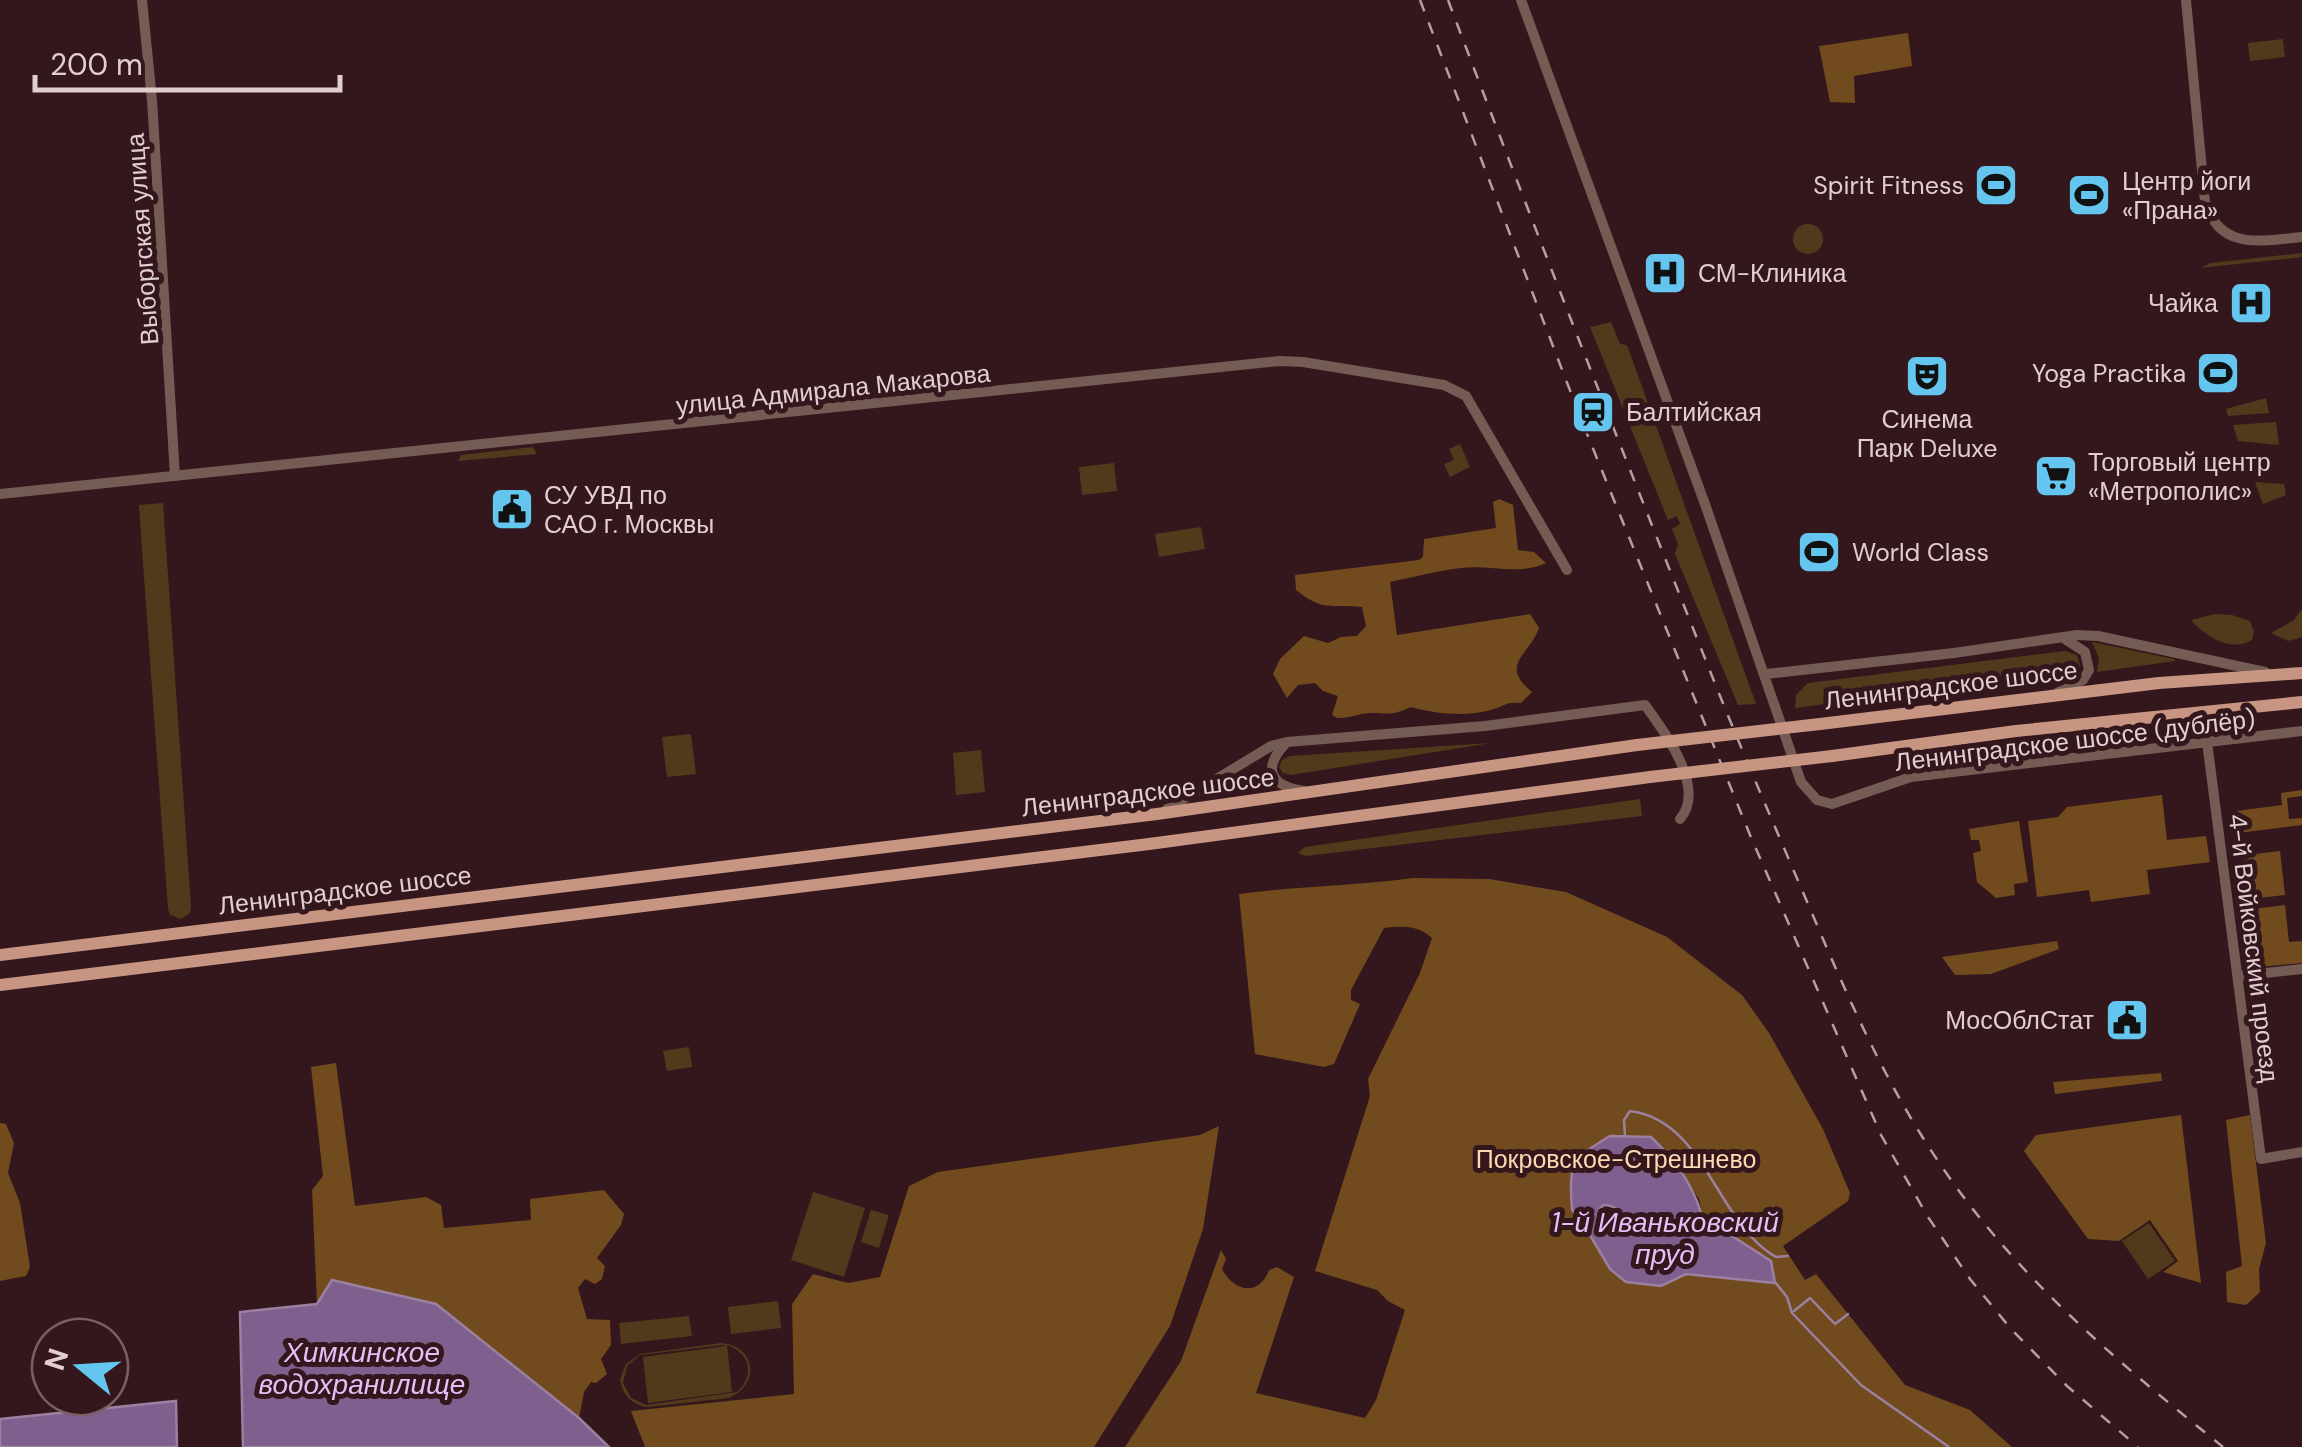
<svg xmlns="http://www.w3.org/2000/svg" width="2302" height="1447" font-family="'DM Sans',sans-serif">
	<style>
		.green { fill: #53391c; fill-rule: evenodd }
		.forest { fill: #714b1d; fill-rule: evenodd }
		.water { fill: #7e5f8d; stroke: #9c80a1; stroke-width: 2.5; fill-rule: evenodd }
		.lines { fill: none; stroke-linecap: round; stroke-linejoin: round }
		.stream { stroke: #9c80a1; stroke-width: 2.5 }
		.tertiary { stroke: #745b53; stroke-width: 10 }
		.primary { stroke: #c89583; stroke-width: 12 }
		.rail { stroke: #b49fa1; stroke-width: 2.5; stroke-dasharray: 12 12; stroke-linecap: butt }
		.primary-bridge { stroke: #c89583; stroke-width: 12 }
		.labels { text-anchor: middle; stroke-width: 10; stroke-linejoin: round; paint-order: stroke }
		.poi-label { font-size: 25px; fill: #e1cecf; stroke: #33171c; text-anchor: start }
		.street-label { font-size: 25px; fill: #e1cecf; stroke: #33171c }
		.park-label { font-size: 25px; fill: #fdd8b1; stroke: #33171c }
		.water-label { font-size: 28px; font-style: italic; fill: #e4bef7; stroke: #33171c }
	</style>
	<rect width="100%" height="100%" fill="#33171c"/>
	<g class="green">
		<path d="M2283,39L2285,57L2250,61L2248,43Z"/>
		<circle cx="1808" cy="239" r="15"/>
		<path d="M2302,253V257L2200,268L2211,263Z"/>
		<path d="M1611,322L1620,344L1627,345L1756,704L1738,705L1675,554L1678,544L1672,529L1680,524L1677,516L1668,520L1590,327Z"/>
		<path d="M2266,398L2269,413L2228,416L2226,409Z"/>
		<path d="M2276,422L2279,445L2238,441L2233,425Z"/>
		<path d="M1460,444L1470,467L1450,477L1444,464L1454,460L1449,449Z"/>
		<path d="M533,447L537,454L458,461L461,455Z"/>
		<path d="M1114,463L1117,491L1082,495L1079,467Z"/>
		<path d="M2255,482L2284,484L2286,495L2263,504Z"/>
		<path d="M163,503L191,907L190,913L181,919L170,915L168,909L139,508V505Z"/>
		<path d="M1201,527L1205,549L1159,557L1155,534Z"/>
		<path d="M2302,609V637L2288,641L2271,633L2294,620Z"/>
		<path d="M2215,614L2232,615L2250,621L2254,632L2252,640C2231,653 2205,636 2191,620Z"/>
		<path d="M2092,642L2174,659L2175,661L2097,672L2099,658Z"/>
		<path d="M2065,651L2077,655L2080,665L2078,669L2072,672L1795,708L1796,695L1808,683Z"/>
		<path d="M691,734L696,774L667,777L662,737Z"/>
		<path d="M1491,743L1291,775L1283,773L1279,767L1282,760L1290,756Z"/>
		<path d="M981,750L985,792L956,795L953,753Z"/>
		<path d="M1640,799L1642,816L1306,856L1298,853L1305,847Z"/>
		<path d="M689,1047L692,1067L667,1071L663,1051Z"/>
		<path d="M813,1192L865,1208L844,1277L791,1260Z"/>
		<path d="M871,1210L889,1215L879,1248L861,1242Z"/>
		<path d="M2149,1223L2175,1261L2148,1279L2122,1241Z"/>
		<path d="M778,1301L781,1328L731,1334L728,1307Z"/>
		<path d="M689,1316L692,1336L621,1344L619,1323Z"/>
		<path d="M721,1343C756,1346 761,1384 729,1398L647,1407C631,1404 623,1396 620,1379L626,1364L640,1354ZM723,1345L726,1346L643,1357L648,1403L732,1392L727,1345C751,1353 755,1376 737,1392L646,1405L631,1398L623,1383L627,1366L640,1355Z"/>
	</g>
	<g class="forest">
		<path d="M1908,33L1912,66L1854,76L1855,103L1830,102L1819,46Z"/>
		<path d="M1499,499L1513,505L1518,550L1534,552L1546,563C1519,576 1490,564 1460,568C1438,571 1412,577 1390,582L1397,635L1530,614L1539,628C1530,655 1498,664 1532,692L1521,703C1504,702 1506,706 1491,710C1466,717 1435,714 1411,707C1386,719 1382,710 1362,714C1353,716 1346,718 1337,718L1332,715L1338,696L1323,691L1315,683L1298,685L1287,698L1273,674L1280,659L1304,636L1328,643L1341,637L1357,636L1366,626L1362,607C1330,603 1325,613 1296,590L1295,575L1419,560L1423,557L1424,539L1496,528L1493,502Z"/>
		<path d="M2302,790V796L2287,798L2289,819L2302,818V825L2238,833L2236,811L2282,805L2281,793Z"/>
		<path d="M2162,795L2167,840L2206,836L2210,862L2147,870L2150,894L2091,902L2089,890L2037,897L2028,821L2058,817L2067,807Z"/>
		<path d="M2019,821L2028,882L2014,884L2015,895L1996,898L1977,882L1973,853L1981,851L1979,840H1971L1969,829Z"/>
		<path d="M2280,851L2285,895L2249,899L2245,855Z"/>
		<path d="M1413,878L1489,879L1566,892L1667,937L1742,995L1769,1033L1823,1129L1850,1193L1848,1201L1783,1246L1805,1280L1816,1274L1905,1385L1970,1410L2012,1447H1125L1181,1361L1221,1250L1226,1259L1222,1269C1234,1292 1259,1297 1269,1270L1277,1267L1294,1277L1256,1393L1365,1418L1376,1400L1405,1310L1388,1301L1377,1290L1315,1271L1370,1096L1368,1079L1420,973L1432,938C1418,925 1402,926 1384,928L1351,990V1000L1360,1004L1334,1064L1324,1067L1255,1054L1239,894C1297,886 1355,886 1413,878ZM1674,1160L1699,1199L1705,1228L1732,1236L1775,1283L1685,1274L1661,1286L1626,1282L1610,1269L1578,1215Z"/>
		<path d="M2285,905L2289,942L2302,941V963L2258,967L2252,909Z"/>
		<path d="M2057,941L2059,949L1991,974L1955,975L1942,957Z"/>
		<path d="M336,1063L355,1206L426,1197L441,1205L444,1228L531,1220L530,1199L604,1190L624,1214L621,1225L597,1258L605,1266L602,1279L595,1284L585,1279L578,1288L587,1319L610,1320L611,1345L601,1359L607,1374L596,1383L591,1382L584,1392L579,1418L435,1304H317L312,1190L323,1176L311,1067Z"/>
		<path d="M2161,1073L2162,1081L2055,1094L2053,1082Z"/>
		<path d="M2181,1115L2201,1283L2163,1272L2178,1261L2150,1220L2119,1241L2088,1239L2024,1151L2036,1135Z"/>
		<path d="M2250,1115L2266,1243L2259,1269L2260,1292L2246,1305L2227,1302L2226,1272L2242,1266L2226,1120Z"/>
		<path d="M0,1123L6,1124L14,1143L8,1173L20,1203L30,1267L26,1276L0,1281Z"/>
		<path d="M1219,1126L1203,1229L1170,1326L1094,1447H645L631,1411L794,1394L792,1304L813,1274L848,1283L880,1277L909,1186L938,1172L1200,1135Z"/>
	</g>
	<g class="water">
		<path d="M1610,1136L1651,1137C1679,1164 1697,1190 1705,1228L1732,1236L1771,1261L1775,1283L1686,1274L1661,1286L1626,1282L1610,1269L1578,1215L1572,1210C1569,1164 1570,1160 1610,1136ZM1604,1205C1618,1206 1624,1213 1623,1227L1610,1229L1597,1217L1599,1209Z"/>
		<path d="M332,1280L436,1304L579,1418L609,1447H243L240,1312L317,1304Z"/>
		<path d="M176,1401L177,1447H0V1419Z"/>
	</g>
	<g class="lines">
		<g class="stream">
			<path d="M1625,1136L1624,1120L1630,1111C1705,1120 1717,1224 1776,1257L1788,1256"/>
			<path d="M1775,1282L1787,1297L1792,1313L1861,1385L1949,1447"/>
			<path d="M1794,1311L1810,1298L1835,1324L1848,1314"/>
		</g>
		<g class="tertiary">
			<path d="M142,0L152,100L175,476"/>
			<path d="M1521,0L1706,507L1801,782L1817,800L1832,804L1911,777L2302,731"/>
			<path d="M2186,0L2205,202C2220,251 2261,241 2302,237"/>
			<path d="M0,494L1280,361L1303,362L1444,385L1466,396L1567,570"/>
			<path d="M1766,674L1954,653L2077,635L2098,636L2265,672"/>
			<path d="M2057,693L2083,680L2089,670L2085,652L2065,639"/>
			<path d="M2159,720L2225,736"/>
			<path d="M2207,742L2261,1159L2302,1152"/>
			<path d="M1285,744C1261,770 1272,786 1304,791"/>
			<path d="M1167,809L1271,746L1287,742L1485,726L1645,705C1664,731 1707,788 1680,819"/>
			<path d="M2239,976L2302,969"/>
		</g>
		<g class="primary">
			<path d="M1820,724L2159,683L2302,673"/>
			<path d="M1832,756L2016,731L2302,702"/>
			<path d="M0,955L1157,814L1637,745"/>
			<path d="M0,985L1149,844L1650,777"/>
		</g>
		<g class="rail">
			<path d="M1420,0L1581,419L1750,835L1881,1135L1928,1217L1970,1279L2011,1329L2067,1386L2138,1447"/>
			<path d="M1448,0C1533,225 1621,448 1710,671C1743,754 1779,836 1814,918C1854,1012 1894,1101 1954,1184C2028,1287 2125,1368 2223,1447"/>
		</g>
		<g class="primary-bridge">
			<path d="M1637,745L1820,724"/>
			<path d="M1650,777L1832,756"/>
		</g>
	</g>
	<defs>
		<g id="stadium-square" transform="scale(2.25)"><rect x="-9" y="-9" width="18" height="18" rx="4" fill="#64c5ee" stroke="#33171c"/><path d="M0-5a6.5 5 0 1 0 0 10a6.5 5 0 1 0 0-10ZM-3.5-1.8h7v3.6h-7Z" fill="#111"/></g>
		<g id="hospital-square" transform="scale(2.25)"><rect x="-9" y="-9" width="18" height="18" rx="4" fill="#64c5ee" stroke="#33171c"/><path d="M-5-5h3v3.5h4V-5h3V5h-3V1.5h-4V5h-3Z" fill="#111"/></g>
		<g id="theatre-square" transform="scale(2.25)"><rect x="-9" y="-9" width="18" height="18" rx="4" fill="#64c5ee" stroke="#33171c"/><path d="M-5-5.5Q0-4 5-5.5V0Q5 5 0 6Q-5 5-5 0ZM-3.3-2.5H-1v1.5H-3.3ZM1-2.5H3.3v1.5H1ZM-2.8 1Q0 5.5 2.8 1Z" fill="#111"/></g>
		<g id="station-square" transform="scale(2.25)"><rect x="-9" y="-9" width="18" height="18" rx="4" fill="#64c5ee" stroke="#33171c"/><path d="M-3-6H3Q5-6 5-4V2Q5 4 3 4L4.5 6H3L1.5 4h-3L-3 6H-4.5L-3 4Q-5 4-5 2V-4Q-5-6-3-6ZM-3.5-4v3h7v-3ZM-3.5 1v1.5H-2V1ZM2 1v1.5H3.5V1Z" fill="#111"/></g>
		<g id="supermarket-square" transform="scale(2.25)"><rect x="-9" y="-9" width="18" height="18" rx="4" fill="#64c5ee" stroke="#33171c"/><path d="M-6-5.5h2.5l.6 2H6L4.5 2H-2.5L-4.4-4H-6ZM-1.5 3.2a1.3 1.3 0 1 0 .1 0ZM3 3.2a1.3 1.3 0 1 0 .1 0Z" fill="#111"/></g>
		<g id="civic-square" transform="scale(2.25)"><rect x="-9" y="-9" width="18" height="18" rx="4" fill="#64c5ee" stroke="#33171c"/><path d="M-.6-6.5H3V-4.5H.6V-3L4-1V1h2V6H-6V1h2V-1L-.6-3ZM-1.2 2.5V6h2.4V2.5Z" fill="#111"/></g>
	</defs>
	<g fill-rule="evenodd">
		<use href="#stadium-square" x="1996" y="185"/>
		<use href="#stadium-square" x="2089" y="195"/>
		<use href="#hospital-square" x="1665" y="273"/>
		<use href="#hospital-square" x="2251" y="303"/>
		<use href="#stadium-square" x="2218" y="373"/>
		<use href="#theatre-square" x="1927" y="376"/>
		<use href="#station-square" x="1593" y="412"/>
		<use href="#supermarket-square" x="2056" y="476"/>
		<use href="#civic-square" x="512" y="509"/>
		<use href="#stadium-square" x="1819" y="552"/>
		<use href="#civic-square" x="2127" y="1020"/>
	</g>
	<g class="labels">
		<g class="poi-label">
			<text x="2122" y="190">Центр йоги<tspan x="2122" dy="29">«Прана»</tspan></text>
			<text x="1964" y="194" text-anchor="end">Spirit Fitness</text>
			<text x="1698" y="282">СМ-Клиника</text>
			<text x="2218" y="312" text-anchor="end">Чайка</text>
			<text x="2186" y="382" text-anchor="end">Yoga Practika</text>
			<text x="1626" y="421">Балтийская</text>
			<text x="1927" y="428" text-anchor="middle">Синема<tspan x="1927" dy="29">Парк Deluxe</tspan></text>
			<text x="2088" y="471">Торговый центр<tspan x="2088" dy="29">«Метрополис»</tspan></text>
			<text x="544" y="504">СУ УВД по<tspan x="544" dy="29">САО г. Москвы</tspan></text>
			<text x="1852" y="561">World Class</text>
			<text x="2094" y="1029" text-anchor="end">МосОблСтат</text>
		</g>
		<g class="street-label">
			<text transform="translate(142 239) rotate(-94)" y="9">Выборгская улица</text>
			<text transform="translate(833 389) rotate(-6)" y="9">улица Адмирала Макарова</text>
			<text transform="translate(1951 685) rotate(-7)" y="9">Ленинградское шоссе</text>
			<text transform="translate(2075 740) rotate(-7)" y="9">Ленинградское шоссе (дублёр)</text>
			<text transform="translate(1148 792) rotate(-7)" y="9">Ленинградское шоссе</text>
			<text transform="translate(345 890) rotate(-7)" y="9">Ленинградское шоссе</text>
			<text transform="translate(2254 948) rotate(83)" y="9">4-й Войковский проезд</text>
		</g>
		<g class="park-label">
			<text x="1616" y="1168">Покровское-Стрешнево</text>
		</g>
		<g class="water-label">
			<text x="1665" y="1232">1-й Иваньковский<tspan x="1665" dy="32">пруд</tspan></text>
			<text x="362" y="1362">Химкинское<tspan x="362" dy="32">водохранилище</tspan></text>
		</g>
	</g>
	<g transform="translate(80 1367) rotate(288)"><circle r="48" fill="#33171c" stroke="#796064" stroke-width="2.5"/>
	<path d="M0-8L18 38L0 25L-18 38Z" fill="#64c5ee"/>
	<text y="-15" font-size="28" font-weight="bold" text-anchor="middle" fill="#e1cecf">N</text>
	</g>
	<path d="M35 75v15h305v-15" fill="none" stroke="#e1cecf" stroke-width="5"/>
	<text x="50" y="75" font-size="30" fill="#e1cecf" stroke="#33171c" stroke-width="8" paint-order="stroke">200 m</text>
</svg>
